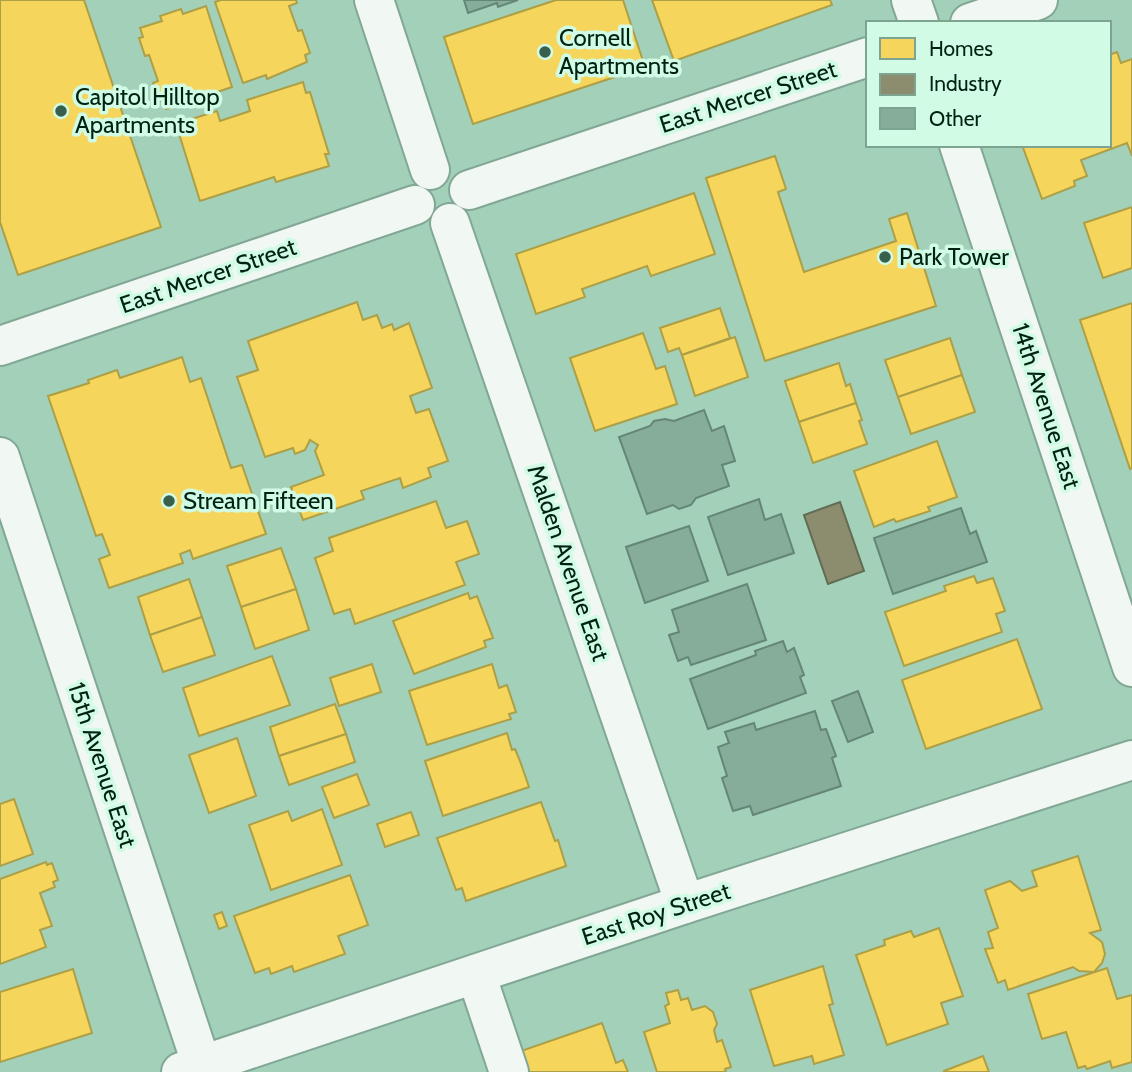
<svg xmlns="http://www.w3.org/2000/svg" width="1132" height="1072" font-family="Cabin,sans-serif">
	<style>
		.homes { fill: #f6d55c; stroke: #ac9f46; stroke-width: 2 }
		.industry { fill: #8c8c6e; stroke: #626c53; stroke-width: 2 }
		.building { fill: #86ac9a; stroke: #648676; stroke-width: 2 }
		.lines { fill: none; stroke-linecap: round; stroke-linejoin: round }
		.minor-casing { stroke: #82a795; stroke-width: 42 }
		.minor { stroke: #f1f8f4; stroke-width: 38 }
		.poi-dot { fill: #395f4d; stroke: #d1fbe4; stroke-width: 2.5 }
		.labels { text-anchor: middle; stroke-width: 7; stroke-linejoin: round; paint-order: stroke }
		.poi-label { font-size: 24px; fill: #002213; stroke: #d1fbe4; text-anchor: start }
		.street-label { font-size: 24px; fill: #002213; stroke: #d1fbe4 }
	</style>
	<rect width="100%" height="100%" fill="#a2d0b9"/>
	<g class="homes">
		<path d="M0,0H84L161,227L18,275L0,222Z"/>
		<path d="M221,0H296L297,3L289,6L298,31L302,30L310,53L305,55L307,62L267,79L266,75L243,83L215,2Z"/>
		<path d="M556,0H623L645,67L473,124L444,37Z"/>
		<path d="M652,0H830L832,5L674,61Z"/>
		<path d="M206,6L232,87L166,109L163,100L159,101L153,83L158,81L149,55L145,56L139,38L143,37L140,28L162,21L160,16L181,9L183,14Z"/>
		<path d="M1117,52L1121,63L1132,59V156L1127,143L1081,160L1087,176L1074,181L1075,186L1042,199L1022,145H1109V55Z"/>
		<path d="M303,82L306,93L310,92L329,154H325L329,166L276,182L274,177L200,201L176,124L217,111L220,121L250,111L247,100Z"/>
		<path d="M775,156L786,189L778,192L804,272L896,241L889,219L907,213L936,306L765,361L706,178Z"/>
		<path d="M694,193L715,254L651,276L647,266L582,289L585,297L536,314L516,254Z"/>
		<path d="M1132,207V268L1103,278L1084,223Z"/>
		<path d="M357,302L363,320L377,315L382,328L392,324L394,330L409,323L432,388L410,396L416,413L429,409L448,461L428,468L431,477L403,488L400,478L361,491L364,499L303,520L291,487L324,475L315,451L318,445L310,440L305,450L295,454L293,448L265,457L237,377L258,370L248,341Z"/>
		<path d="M1132,303V468L1130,469L1080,320Z"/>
		<path d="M720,308L730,338L682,355L679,348L668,352L660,328Z"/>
		<path d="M643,333L656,369L665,366L677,404L595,431L570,358Z"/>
		<path d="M735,337L748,377L695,396L682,355Z"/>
		<path d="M950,338L962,375L898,397L885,360Z"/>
		<path d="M182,357L190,382L201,378L231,468L242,465L266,534L193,559L190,550L180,554L183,563L109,588L99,559L110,555L102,534L96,536L48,396L89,383L88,380L117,370L120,378Z"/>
		<path d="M839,363L846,386L850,384L856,403L799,422L785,381Z"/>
		<path d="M962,375L975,412L911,434L898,397Z"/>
		<path d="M856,403L862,420L859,421L867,444L813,463L799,422Z"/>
		<path d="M937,441L957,497L928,507L930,511L896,522L894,519L874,527L854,471Z"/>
		<path d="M436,501L446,528L467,521L479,554L456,562L465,585L355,624L350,609L334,614L315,558L333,551L329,538Z"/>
		<path d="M281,548L296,589L241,607L227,566Z"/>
		<path d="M974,576L977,583L993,578L1005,611L996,614L1002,632L904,666L885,612L946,591L944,586Z"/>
		<path d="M189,579L202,617L150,635L138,597Z"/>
		<path d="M296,589L309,630L255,649L241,607Z"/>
		<path d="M468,593L470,599L477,596L493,638L484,641L486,647L414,674L393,621Z"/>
		<path d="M202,617L215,655L163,672L150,635Z"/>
		<path d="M1017,639L1042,709L926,749L902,680Z"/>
		<path d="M272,656L290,705L199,736L183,688Z"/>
		<path d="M372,664L381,692L339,706L330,678Z"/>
		<path d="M492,664L499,688L507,685L516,712L509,714L511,719L427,745L409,691Z"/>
		<path d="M335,704L346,734L279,756L270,727Z"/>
		<path d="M507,733L512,750L515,749L520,761L529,787L443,816L425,761Z"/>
		<path d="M346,734L355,762L289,785L279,756Z"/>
		<path d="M237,738L256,796L209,813L189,755Z"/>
		<path d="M357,774L369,805L334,818L322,787Z"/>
		<path d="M14,799L33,854L0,866V804Z"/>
		<path d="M541,802L555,841L558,840L566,866L466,901L462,888L456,890L437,838Z"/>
		<path d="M322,809L342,865L271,890L249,825L288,811L292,821Z"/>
		<path d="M411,812L419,835L385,847L377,824Z"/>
		<path d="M1078,856L1101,930L1090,933L1102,942L1105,954L1102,963L1094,972L1079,971L1073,967L1008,990L1005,980L998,983L985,949L993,948L988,932L998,928L985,890L1010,881L1022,891L1037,886L1032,871Z"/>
		<path d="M46,862L47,865L52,863L58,880L53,882L55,887L40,893L52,926L40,930L46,947L0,964V879Z"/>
		<path d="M350,875L368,925L338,936L345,954L294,972L292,966L271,974L269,968L255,973L234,916Z"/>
		<path d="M222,912L227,926L219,929L214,915Z"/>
		<path d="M939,928L963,996L941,1003L948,1024L887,1045L856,955L885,945L884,940L911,931L914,937Z"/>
		<path d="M823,966L833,1004L829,1005L844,1055L814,1064L812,1056L774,1066L750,990Z"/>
		<path d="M1107,968L1117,999L1132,995V1062L1112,1068L1110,1061L1087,1069L1085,1066L1078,1068L1066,1032L1042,1039L1028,994Z"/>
		<path d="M73,969L92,1033L0,1062V992Z"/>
		<path d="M678,990L681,1000L688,998L692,1010L705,1006L713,1012L717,1024L714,1030L717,1042L722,1040L731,1067L725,1069L726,1072H657L644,1032L670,1023L665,1006L669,1004L666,993Z"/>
		<path d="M602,1023L616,1063L623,1060L628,1072H528L521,1051Z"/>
		<path d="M983,1056L989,1072H944V1071Z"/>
	</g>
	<path class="industry" d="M840,502L864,571L828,584L804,515Z"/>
	<g class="building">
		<path d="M464,0H518L498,7L497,3L468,13Z"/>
		<path d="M704,410L712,431L724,426L735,461L722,465L729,486L696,498L691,505L679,509L673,505L647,514L619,437L650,426L654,421L665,419L674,421Z"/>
		<path d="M759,499L765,520L781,514L794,553L728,575L708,517Z"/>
		<path d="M961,508L970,534L976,531L987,562L893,594L874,538Z"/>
		<path d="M689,526L708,581L645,603L626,547Z"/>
		<path d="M747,584L766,640L691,665L688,657L678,661L669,635L679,632L672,610Z"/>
		<path d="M783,641L787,652L794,648L804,675L800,677L806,693L708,729L690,679L756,655L755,651Z"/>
		<path d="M858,691L873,732L848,742L832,701Z"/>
		<path d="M815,711L821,730L826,729L836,756L832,758L841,786L753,815L750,806L733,811L722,778L727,776L718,747L729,743L725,732L754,723L756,730Z"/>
	</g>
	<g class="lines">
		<g class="minor-casing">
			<g id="minor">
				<path d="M374,0L430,170"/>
				<path d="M911,0L919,23"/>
				<path d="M970,23L1038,0"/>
				<path d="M959,145L1132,667"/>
				<path d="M469,190L868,57"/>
				<path d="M450,223L685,904"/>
				<path d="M0,346L415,205"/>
				<path d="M0,457L204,1072"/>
				<path d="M476,974L509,1072"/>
				<path d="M181,1072L685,904L1132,760"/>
			</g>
		</g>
		<use href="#minor" class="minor"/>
	</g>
	<g class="poi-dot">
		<circle cx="545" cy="52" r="7"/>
		<circle cx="61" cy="111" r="7"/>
		<circle cx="885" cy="257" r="7"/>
		<circle cx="169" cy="501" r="7"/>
	</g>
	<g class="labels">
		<g class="poi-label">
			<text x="559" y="46">Cornell<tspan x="559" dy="28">Apartments</tspan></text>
			<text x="75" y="105">Capitol Hilltop<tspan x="75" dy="28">Apartments</tspan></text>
			<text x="899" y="265">Park Tower</text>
			<text x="183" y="509">Stream Fifteen</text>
		</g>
		<g class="street-label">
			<text transform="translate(748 97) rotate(-18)" y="8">East Mercer Street</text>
			<text transform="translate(208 276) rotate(-19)" y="8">East Mercer Street</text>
			<text transform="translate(1046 406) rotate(72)" y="8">14th Avenue East</text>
			<text transform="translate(568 563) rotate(71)" y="8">Malden Avenue East</text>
			<text transform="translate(102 765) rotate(72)" y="8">15th Avenue East</text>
			<text transform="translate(656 914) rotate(-18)" y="8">East Roy Street</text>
		</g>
	</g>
	<rect x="866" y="21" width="245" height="126" fill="#d1fbe4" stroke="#7da490" stroke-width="2"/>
	<rect x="880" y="38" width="35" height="21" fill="#f6d55c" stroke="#7da490" stroke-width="2"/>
	<text x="929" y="56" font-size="21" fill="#002213">Homes</text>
	<rect x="880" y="74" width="35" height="21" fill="#8c8c6e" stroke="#7da490" stroke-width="2"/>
	<text x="929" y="91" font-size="21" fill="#002213">Industry</text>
	<rect x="880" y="108" width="35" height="21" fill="#86ac9a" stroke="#7da490" stroke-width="2"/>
	<text x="929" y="126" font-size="21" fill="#002213">Other</text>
</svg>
